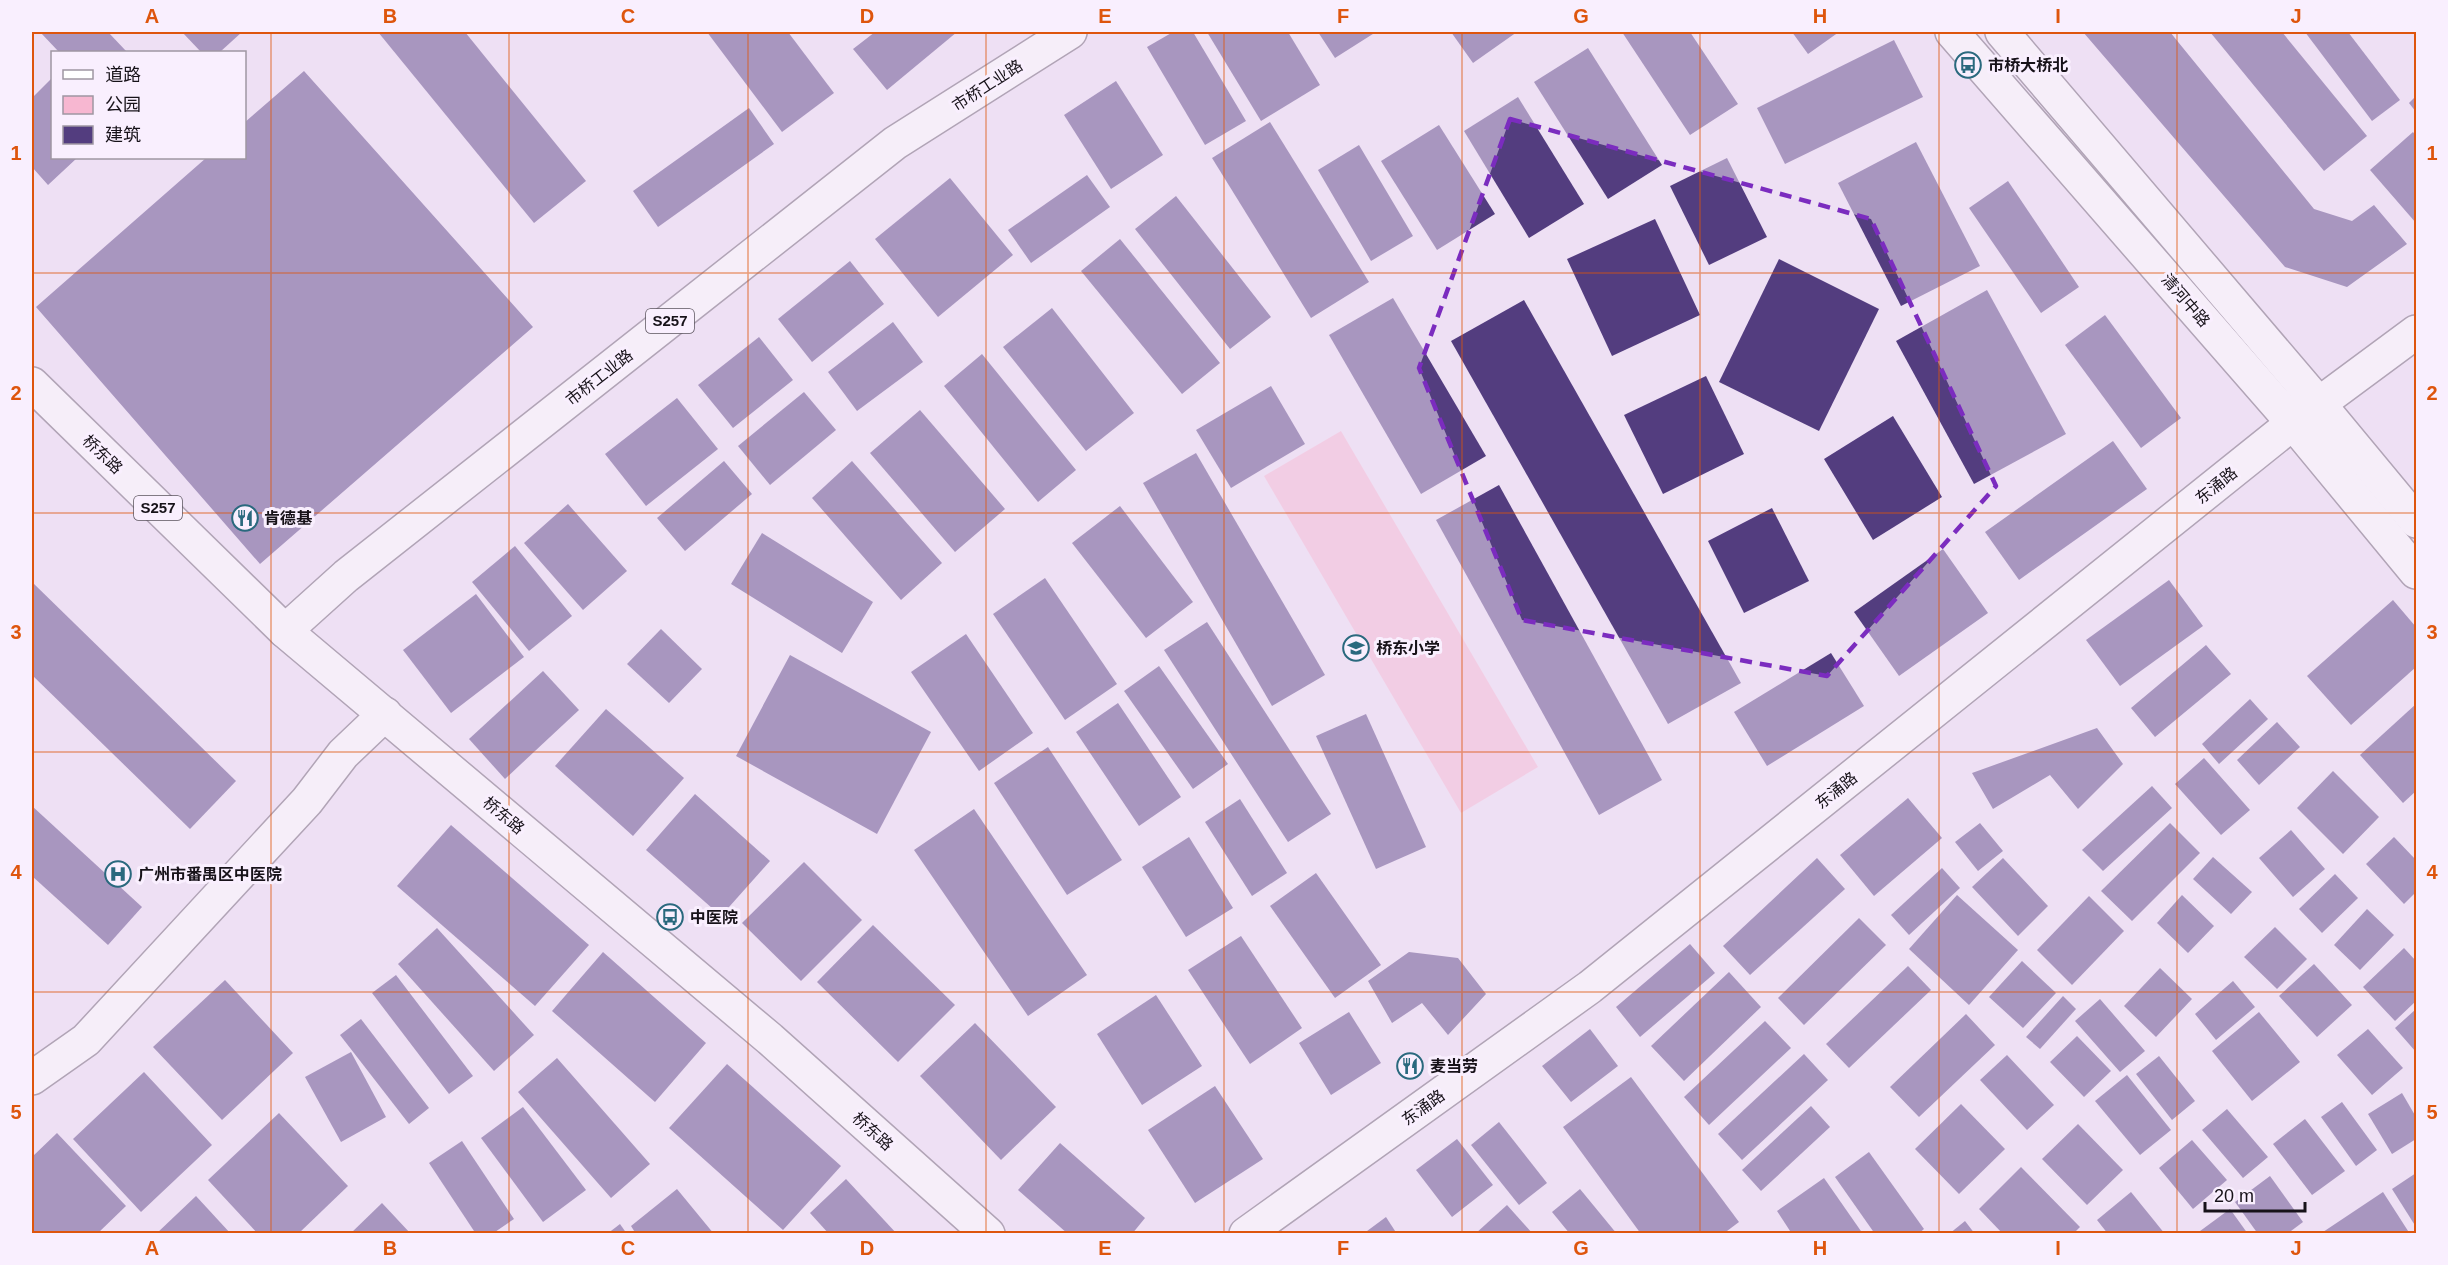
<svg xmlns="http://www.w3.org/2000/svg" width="2448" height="1265" font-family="Arial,'Noto Sans SC',sans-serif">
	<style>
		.green { fill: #f7b7d1 }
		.building { fill: #533d7f }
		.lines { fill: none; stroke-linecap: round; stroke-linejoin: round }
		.minor-casing { stroke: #675c6c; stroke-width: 36 }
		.tertiary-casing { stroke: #675c6c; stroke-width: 36 }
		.primary-casing { stroke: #675c6c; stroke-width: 36 }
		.minor { stroke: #fff; stroke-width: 33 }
		.tertiary { stroke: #fff; stroke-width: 33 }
		.primary { stroke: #fff; stroke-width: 33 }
		.marked { fill: none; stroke: #7b2cbf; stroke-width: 4.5; stroke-dasharray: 12 8; stroke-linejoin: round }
		.grid { fill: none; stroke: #de550d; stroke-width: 1.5; stroke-opacity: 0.55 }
		.labels { text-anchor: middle; stroke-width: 6; stroke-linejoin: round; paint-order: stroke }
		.shield { fill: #f9effe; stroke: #5b545e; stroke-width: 1.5 }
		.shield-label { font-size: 15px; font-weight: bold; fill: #171219 }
		.poi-label { font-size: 16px; font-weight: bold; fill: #171219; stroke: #f9effe; text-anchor: start }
		.street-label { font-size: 16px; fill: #171219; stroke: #f9effe }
		.neatline { fill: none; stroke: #de550d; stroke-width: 2 }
		.grid-label { font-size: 20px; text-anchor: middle; font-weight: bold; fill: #de550d }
	</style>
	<rect width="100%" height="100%" fill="#eee0f4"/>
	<path class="green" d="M1341,431L1538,767L1461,813L1264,476Z"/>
	<g class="building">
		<path d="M40,32H108L127,52H59Z"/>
		<path d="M182,32H242L220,52H201Z"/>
		<path d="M378,32H465L586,181L534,223Z"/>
		<path d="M707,32H788L834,93L782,132Z"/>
		<path d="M875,32H957L887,90L853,49Z"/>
		<path d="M1173,32H1193L1246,121L1205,145L1147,47Z"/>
		<path d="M1207,32H1288L1320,85L1261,121Z"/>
		<path d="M1318,32H1376L1335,58Z"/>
		<path d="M1451,32H1517L1473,63Z"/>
		<path d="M1622,32H1690L1738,104L1690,135Z"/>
		<path d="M1792,32H1839L1808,54Z"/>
		<path d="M2083,32H2170L2314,209L2352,221L2374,205L2407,244L2347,287L2285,267Z"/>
		<path d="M2210,32H2282L2367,136L2324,171Z"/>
		<path d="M2305,32H2348L2400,100L2372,121Z"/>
		<path d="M1894,40L1923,97L1785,164L1757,108Z"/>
		<path d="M1588,48L1662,165L1608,199L1534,82Z"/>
		<path d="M304,71L533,327L260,564L36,307L206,158H244V123Z"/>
		<path d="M52,78V158H77L48,185L32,167V98Z"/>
		<path d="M1116,81L1163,155L1111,189L1064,115Z"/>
		<path d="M2416,96V112L2409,103Z"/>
		<path d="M1518,97L1584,204L1529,238L1464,131Z"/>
		<path d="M749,108L774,144L658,227L633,191Z"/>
		<path d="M1270,122L1369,282L1311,318L1212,158Z"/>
		<path d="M1439,125L1495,214L1437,250L1381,161Z"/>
		<path d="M2413,132L2416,136V223L2370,170Z"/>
		<path d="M1916,142L1980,266L1901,306L1838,183Z"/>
		<path d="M1359,145L1413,236L1371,261L1318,170Z"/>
		<path d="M1727,158L1767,237L1709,265L1670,186Z"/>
		<path d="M1087,175L1110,207L1031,263L1008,230Z"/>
		<path d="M950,178L1013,255L938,317L875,239Z"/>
		<path d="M2008,181L2079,287L2041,313L1969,208Z"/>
		<path d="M1176,196L1271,317L1230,349L1135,229Z"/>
		<path d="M1655,219L1700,315L1612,356L1567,259Z"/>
		<path d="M1120,239L1220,363L1182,394L1081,271Z"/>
		<path d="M1779,259L1879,309L1819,431L1719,382Z"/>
		<path d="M850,261L884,304L812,362L778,319Z"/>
		<path d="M1987,290L2066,434L1974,484L1896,341Z"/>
		<path d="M1393,298L1486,456L1421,494L1329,335Z"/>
		<path d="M1524,300L1741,683L1668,724L1451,341Z"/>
		<path d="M1052,308L1134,413L1086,451L1003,347Z"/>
		<path d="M2105,315L2181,418L2141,448L2065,345Z"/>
		<path d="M893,322L923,362L857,411L828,372Z"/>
		<path d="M759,337L793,380L733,428L698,385Z"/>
		<path d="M982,354L1076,470L1038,502L944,386Z"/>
		<path d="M1706,376L1744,454L1663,494L1624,415Z"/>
		<path d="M1271,386L1305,444L1231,488L1196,430Z"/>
		<path d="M804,392L836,430L770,485L738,446Z"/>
		<path d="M677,398L718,449L646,506L605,454Z"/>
		<path d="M920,410L1005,509L955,552L870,453Z"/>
		<path d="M1893,416L1942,497L1873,540L1824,459Z"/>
		<path d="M2113,441L2147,489L2019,580L1985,532Z"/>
		<path d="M1196,453L1325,675L1272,706L1143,483Z"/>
		<path d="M724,461L752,494L685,551L657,518Z"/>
		<path d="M852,461L942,563L901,600L812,498Z"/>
		<path d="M1499,485L1662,780L1599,815L1436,520Z"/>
		<path d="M568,504L627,571L583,610L524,543Z"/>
		<path d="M1120,506L1193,602L1146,638L1072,543Z"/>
		<path d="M1772,508L1809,581L1744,613L1708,541Z"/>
		<path d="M762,533L873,602L842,653L731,584Z"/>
		<path d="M515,546L572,616L529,651L472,582Z"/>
		<path d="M1943,549L1988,613L1899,676L1854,612Z"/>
		<path d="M1045,578L1117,684L1065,720L993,614Z"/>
		<path d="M2169,580L2203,626L2120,686L2086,640Z"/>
		<path d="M32,582L236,781L190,829L32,675Z"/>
		<path d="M476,594L524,657L451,713L403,650Z"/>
		<path d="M2393,600L2416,627V667L2351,725L2307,676Z"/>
		<path d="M1207,622L1331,814L1288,842L1164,650Z"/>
		<path d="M661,629L702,669L669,703L627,664Z"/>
		<path d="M966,634L1033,733L979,771L911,672Z"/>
		<path d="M2206,645L2231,674L2155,737L2131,708Z"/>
		<path d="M1831,653L1864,706L1767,766L1734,712Z"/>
		<path d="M790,655L931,732L877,834L736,756Z"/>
		<path d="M1159,666L1228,764L1193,789L1124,691Z"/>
		<path d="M543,671L579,710L505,779L469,739Z"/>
		<path d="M2250,699L2268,719L2219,764L2202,744Z"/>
		<path d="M1118,703L1181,797L1139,826L1076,732Z"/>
		<path d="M2416,704V791L2403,803L2360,755Z"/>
		<path d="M606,709L684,778L633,836L555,766Z"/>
		<path d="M1366,714L1426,847L1376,869L1316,736Z"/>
		<path d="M2277,722L2300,747L2259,785L2237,760Z"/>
		<path d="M2097,728L2123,764L2078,809L2050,775L1993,809L1972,773Z"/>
		<path d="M1048,747L1122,860L1067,895L994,783Z"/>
		<path d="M2204,758L2250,810L2221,835L2175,784Z"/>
		<path d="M2333,771L2379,817L2343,854L2297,808Z"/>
		<path d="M2152,786L2172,808L2103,871L2082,850Z"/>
		<path d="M695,794L770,861L721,916L646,850Z"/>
		<path d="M1908,798L1942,838L1874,896L1840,855Z"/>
		<path d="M1240,799L1287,873L1252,896L1205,822Z"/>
		<path d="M32,806L142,907L108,945L32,876Z"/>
		<path d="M974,809L1087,975L1028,1016L914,850Z"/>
		<path d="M1980,823L2003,851L1978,871L1955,842Z"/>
		<path d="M2170,823L2200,853L2132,921L2101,891Z"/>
		<path d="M451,825L589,945L535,1006L397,886Z"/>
		<path d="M2291,830L2325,869L2293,897L2259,858Z"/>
		<path d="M1189,837L1233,908L1186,937L1142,867Z"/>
		<path d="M2394,837L2416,860V892L2404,904L2366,864Z"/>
		<path d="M2213,857L2252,892L2231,914L2193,879Z"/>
		<path d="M1817,858L1845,889L1750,975L1723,946Z"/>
		<path d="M2003,858L2048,906L2018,936L1972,887Z"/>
		<path d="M804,862L862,920L801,981L742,923Z"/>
		<path d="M1942,868L1960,888L1909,935L1891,915Z"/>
		<path d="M1316,873L1381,965L1335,998L1270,906Z"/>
		<path d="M2335,874L2358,898L2322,933L2299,909Z"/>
		<path d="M1957,895L2018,950L1969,1005L1909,949Z"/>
		<path d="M2182,895L2214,926L2188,953L2157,923Z"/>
		<path d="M2089,896L2124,931L2072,985L2037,950Z"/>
		<path d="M2367,909L2394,935L2360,970L2334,945Z"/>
		<path d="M1859,918L1886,945L1804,1025L1778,998Z"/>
		<path d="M873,925L955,1005L898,1062L817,982Z"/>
		<path d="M2275,927L2307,959L2277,989L2244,957Z"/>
		<path d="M437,928L534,1035L494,1071L398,964Z"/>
		<path d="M1241,936L1302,1028L1250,1064L1188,970Z"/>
		<path d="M1690,944L1715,973L1640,1037L1616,1007Z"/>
		<path d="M2404,948L2416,961V1001L2395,1021L2363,987Z"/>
		<path d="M603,952L706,1043L655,1102L552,1011Z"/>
		<path d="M1409,952L1458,958L1486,994L1448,1035L1422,1003L1392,1023L1368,981Z"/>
		<path d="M2022,961L2056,993L2023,1028L1989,997Z"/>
		<path d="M2314,964L2352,1005L2317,1037L2279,996Z"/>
		<path d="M1908,966L1931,990L1849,1068L1826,1044Z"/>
		<path d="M2160,968L2192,999L2156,1037L2124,1006Z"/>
		<path d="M1729,972L1761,1007L1684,1081L1651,1046Z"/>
		<path d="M396,975L473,1076L449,1094L372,993Z"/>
		<path d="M225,980L293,1053L222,1120L153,1047Z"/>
		<path d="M2233,981L2255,1007L2216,1040L2195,1014Z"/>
		<path d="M1156,995L1202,1066L1142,1105L1097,1034Z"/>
		<path d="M2063,996L2076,1009L2040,1049L2026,1037Z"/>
		<path d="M2100,999L2145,1051L2120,1072L2075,1021Z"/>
		<path d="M2416,1009V1052L2395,1028Z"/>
		<path d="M1349,1012L1381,1063L1331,1095L1299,1043Z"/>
		<path d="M2259,1012L2300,1062L2252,1101L2212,1051Z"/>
		<path d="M1966,1014L1995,1045L1919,1117L1890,1087Z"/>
		<path d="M361,1019L429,1108L409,1124L340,1035Z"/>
		<path d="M1765,1021L1791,1048L1709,1125L1684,1097Z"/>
		<path d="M975,1023L1056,1107L1001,1160L920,1076Z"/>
		<path d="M1590,1029L1618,1066L1571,1102L1542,1066Z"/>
		<path d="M2368,1029L2403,1068L2372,1095L2337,1055Z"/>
		<path d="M2077,1036L2111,1071L2084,1097L2050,1062Z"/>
		<path d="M351,1052L386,1117L341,1142L305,1077Z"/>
		<path d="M1804,1054L1828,1080L1742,1160L1718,1134Z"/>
		<path d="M2007,1055L2054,1105L2027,1130L1980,1080Z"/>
		<path d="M2159,1056L2195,1101L2172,1120L2136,1074Z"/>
		<path d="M557,1058L650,1164L611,1198L518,1092Z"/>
		<path d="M727,1064L841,1166L783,1230L669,1128Z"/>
		<path d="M144,1072L212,1145L141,1212L73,1139Z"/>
		<path d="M2127,1075L2171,1130L2140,1155L2095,1101Z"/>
		<path d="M1631,1077L1739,1222L1723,1234H1641L1563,1127Z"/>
		<path d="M1215,1086L1263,1159L1195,1203L1148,1130Z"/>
		<path d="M2402,1093L2416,1117V1139L2392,1154L2368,1114Z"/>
		<path d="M2342,1102L2377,1150L2356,1166L2321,1117Z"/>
		<path d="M1961,1104L2005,1149L1959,1194L1915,1149Z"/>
		<path d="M1811,1106L1830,1127L1761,1191L1742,1170Z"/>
		<path d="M523,1107L586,1190L543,1222L481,1138Z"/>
		<path d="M2227,1109L2268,1157L2243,1178L2202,1130Z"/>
		<path d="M279,1113L348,1186L298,1234H258L208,1180Z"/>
		<path d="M2305,1119L2345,1171L2312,1195L2273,1144Z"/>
		<path d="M1499,1122L1547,1183L1519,1205L1471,1145Z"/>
		<path d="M2078,1124L2123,1170L2087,1205L2042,1159Z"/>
		<path d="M57,1133L126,1206L97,1234H32V1157Z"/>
		<path d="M1457,1139L1493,1185L1452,1217L1416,1170Z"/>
		<path d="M2192,1140L2227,1180L2193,1209L2159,1168Z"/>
		<path d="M462,1141L514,1219L492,1234H476L429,1163Z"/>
		<path d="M1060,1143L1145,1218L1132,1234H1068L1018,1190Z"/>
		<path d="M1869,1152L1924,1229L1918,1234H1875L1835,1177Z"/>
		<path d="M2021,1167L2080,1227L2073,1234H2003L1979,1209Z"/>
		<path d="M2416,1173V1227L2392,1189Z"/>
		<path d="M2270,1176L2303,1222L2287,1234H2258L2235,1202Z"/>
		<path d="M1824,1178L1863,1234H1792L1777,1211Z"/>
		<path d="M846,1179L897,1234H829L810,1213Z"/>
		<path d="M677,1189L714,1234H636L631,1226Z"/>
		<path d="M1580,1189L1617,1234H1570L1552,1212Z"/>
		<path d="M2131,1192L2165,1234H2108L2097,1220Z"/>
		<path d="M2383,1192L2410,1234H2324L2323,1232Z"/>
		<path d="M196,1196L231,1234H156Z"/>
		<path d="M382,1203L411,1234H350Z"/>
		<path d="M1507,1205L1533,1234H1475Z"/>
		<path d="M2230,1209L2248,1234H2196Z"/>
		<path d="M1386,1217L1397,1234H1363Z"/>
		<path d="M1965,1221L1975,1234H1949Z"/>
		<path d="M620,1224L627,1234H607Z"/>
	</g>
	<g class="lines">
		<g class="minor-casing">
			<path id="minor" d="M32,1078L86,1040L307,801L343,754L385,714"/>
		</g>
		<g class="tertiary-casing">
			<g id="tertiary">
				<path d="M1952,32L2293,423L2416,572"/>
				<path d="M2002,32L2319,404L2416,521"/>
				<path d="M1246,1234L1590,987L2293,423L2416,332"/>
			</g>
		</g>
		<g class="primary-casing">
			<g id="primary">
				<path d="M32,384L285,631L770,1039L988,1234"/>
				<path d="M285,631L346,576L895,143L1070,32"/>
			</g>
		</g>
		<use href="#minor" class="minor"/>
		<use href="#tertiary" class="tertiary"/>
		<use href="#primary" class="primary"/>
	</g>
	<path d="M0 0H2448V1265H0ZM1510,119L1871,219L1996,486L1827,676L1522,620L1419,368Z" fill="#eee0f4" fill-opacity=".55" fill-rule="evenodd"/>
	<path class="marked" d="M1510,119L1871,219L1996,486L1827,676L1522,620L1419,368Z"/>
	<path class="grid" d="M271,32V1234M509,32V1234M748,32V1234M986,32V1234M1224,32V1234M1462,32V1234M1700,32V1234M1939,32V1234M2177,32V1234M32,273H2416M32,513H2416M32,752H2416M32,992H2416"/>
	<defs>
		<g id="bus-ring" transform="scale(1.35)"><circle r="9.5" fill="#f9effe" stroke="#2a697e" stroke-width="1.5"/><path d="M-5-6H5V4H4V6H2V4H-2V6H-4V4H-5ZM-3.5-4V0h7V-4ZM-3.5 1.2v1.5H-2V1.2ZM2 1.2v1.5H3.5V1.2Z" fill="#2a697e"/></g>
		<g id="restaurant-ring" transform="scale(1.35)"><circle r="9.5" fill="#f9effe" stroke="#2a697e" stroke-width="1.5"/><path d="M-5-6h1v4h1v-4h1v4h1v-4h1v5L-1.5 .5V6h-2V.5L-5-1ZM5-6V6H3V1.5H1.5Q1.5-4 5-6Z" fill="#2a697e"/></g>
		<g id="school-ring" transform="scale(1.35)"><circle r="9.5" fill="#f9effe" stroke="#2a697e" stroke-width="1.5"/><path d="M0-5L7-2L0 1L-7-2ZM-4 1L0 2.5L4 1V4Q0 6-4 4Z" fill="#2a697e"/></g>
		<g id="hospital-ring" transform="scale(1.35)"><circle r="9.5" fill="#f9effe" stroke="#2a697e" stroke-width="1.5"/><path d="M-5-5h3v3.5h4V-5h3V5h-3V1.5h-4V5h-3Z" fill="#2a697e"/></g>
	</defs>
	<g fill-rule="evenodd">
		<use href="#bus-ring" x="1968" y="65"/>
		<use href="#restaurant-ring" x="245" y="518"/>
		<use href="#school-ring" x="1356" y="648"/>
		<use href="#hospital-ring" x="118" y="874"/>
		<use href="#bus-ring" x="670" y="917"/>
		<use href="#restaurant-ring" x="1410" y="1066"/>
	</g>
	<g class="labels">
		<g class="shield">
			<rect x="646" y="309" width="48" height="24" rx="4.5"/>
			<rect x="134" y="496" width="48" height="24" rx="4.5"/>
		</g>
		<g class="shield-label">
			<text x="670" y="326">S257</text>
			<text x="158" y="513">S257</text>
		</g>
		<g class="poi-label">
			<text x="1988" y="71">市桥大桥北</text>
			<text x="264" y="524">肯德基</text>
			<text x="1376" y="654">桥东小学</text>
			<text x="138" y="880">广州市番禺区中医院</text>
			<text x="690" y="923">中医院</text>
			<text x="1430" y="1072">麦当劳</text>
		</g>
		<g class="street-label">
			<text transform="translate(987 85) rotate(-33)" y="6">市桥工业路</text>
			<text transform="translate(2186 300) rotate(49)" y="6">清河中路</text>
			<text transform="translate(599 377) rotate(-38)" y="6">市桥工业路</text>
			<text transform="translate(103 454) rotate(44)" y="6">桥东路</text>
			<text transform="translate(2216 485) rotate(-39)" y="6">东涌路</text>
			<text transform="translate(1836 790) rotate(-39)" y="6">东涌路</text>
			<text transform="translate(504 815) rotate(40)" y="6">桥东路</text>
			<text transform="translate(1423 1107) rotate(-36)" y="6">东涌路</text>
			<text transform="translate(873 1131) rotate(42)" y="6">桥东路</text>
		</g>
	</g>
	<rect width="2448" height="1265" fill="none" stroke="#f9effe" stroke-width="66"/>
	<rect x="51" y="51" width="195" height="108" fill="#f9effe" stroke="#9f97a2" stroke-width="1.5"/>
	<rect x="63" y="70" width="30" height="9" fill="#ffffff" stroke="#9f97a2" stroke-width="1.5"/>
	<text x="105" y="81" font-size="18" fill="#171219">道路</text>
	<rect x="63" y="96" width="30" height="18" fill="#f7b7d1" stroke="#9f97a2" stroke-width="1.5"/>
	<text x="105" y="111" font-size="18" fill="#171219">公园</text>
	<rect x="63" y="126" width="30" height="18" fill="#533d7f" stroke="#9f97a2" stroke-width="1.5"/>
	<text x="105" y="141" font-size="18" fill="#171219">建筑</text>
	<path d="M2205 1202v9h100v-9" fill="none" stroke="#171219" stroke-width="3"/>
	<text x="2214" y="1202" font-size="18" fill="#171219" stroke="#f9effe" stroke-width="4.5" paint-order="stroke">20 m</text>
	<rect x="33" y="33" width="2382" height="1199" class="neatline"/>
	<g class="grid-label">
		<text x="152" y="23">A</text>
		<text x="390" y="23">B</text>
		<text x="628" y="23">C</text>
		<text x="867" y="23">D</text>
		<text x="1105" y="23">E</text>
		<text x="1343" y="23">F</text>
		<text x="1581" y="23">G</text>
		<text x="1820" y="23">H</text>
		<text x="2058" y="23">I</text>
		<text x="2296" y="23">J</text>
		<text x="16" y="160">1</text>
		<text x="2432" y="160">1</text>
		<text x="16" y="400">2</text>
		<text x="2432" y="400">2</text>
		<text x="16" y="639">3</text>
		<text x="2432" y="639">3</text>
		<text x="16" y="879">4</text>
		<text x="2432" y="879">4</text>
		<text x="16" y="1119">5</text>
		<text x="2432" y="1119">5</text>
		<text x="152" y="1255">A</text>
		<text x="390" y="1255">B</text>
		<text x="628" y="1255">C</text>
		<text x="867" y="1255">D</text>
		<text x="1105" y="1255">E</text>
		<text x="1343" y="1255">F</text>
		<text x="1581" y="1255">G</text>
		<text x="1820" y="1255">H</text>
		<text x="2058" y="1255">I</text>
		<text x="2296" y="1255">J</text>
	</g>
</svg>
